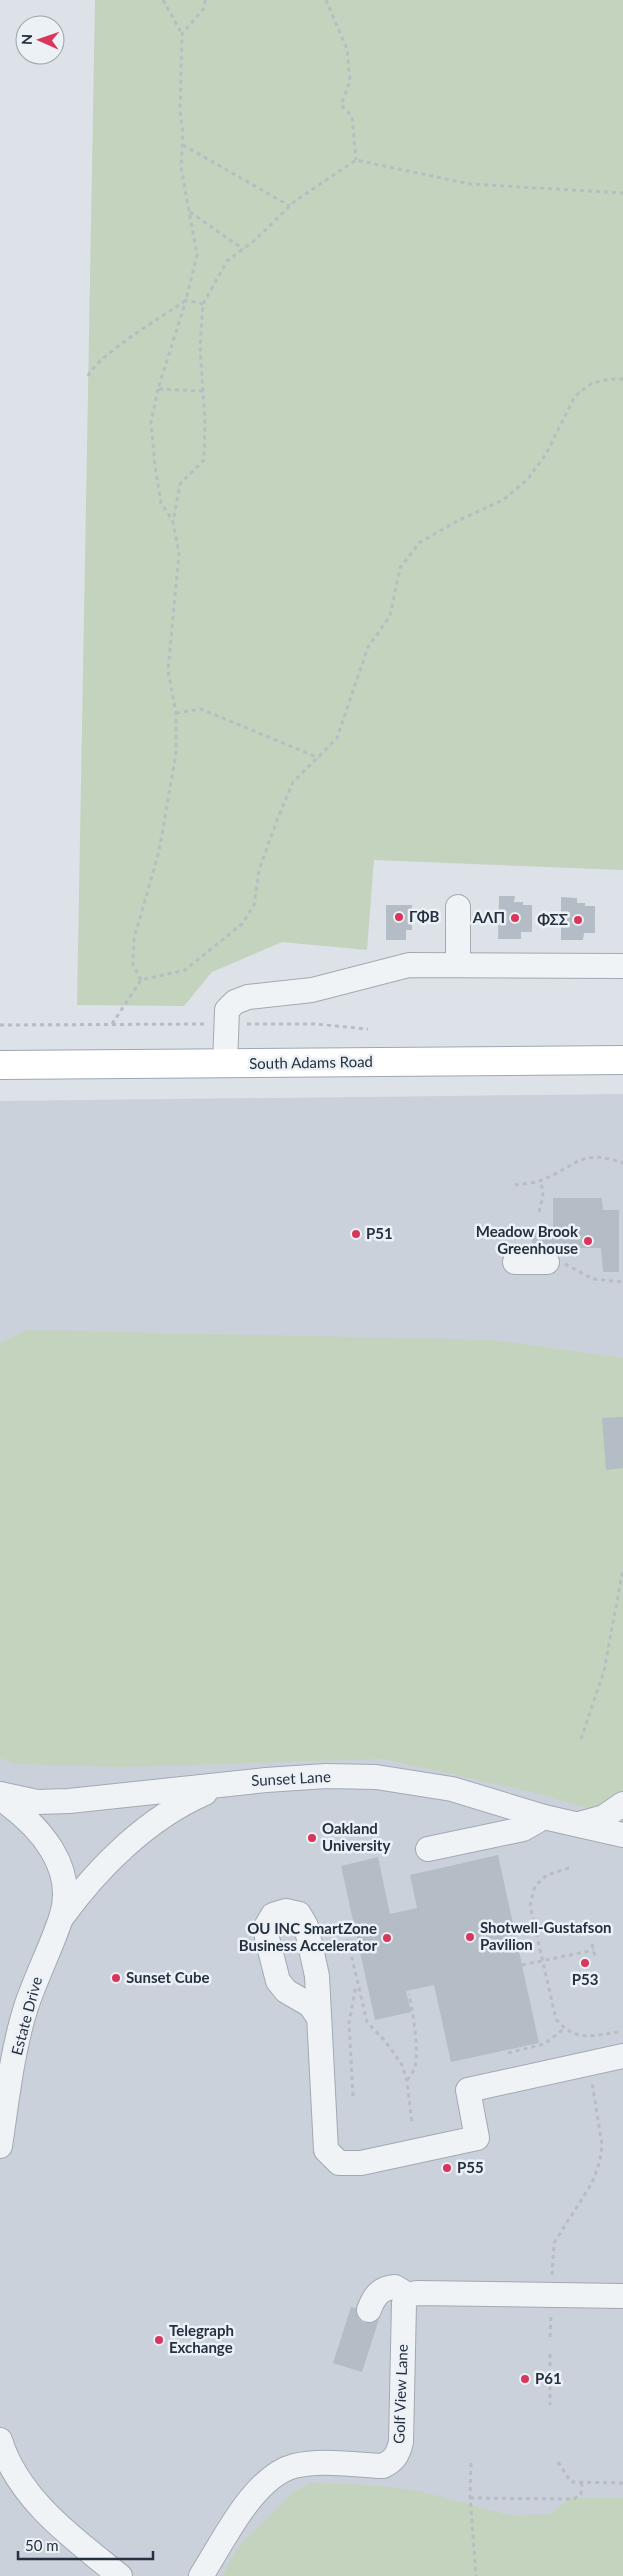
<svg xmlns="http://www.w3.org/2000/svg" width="623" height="2576" font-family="Lato,sans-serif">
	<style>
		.built { fill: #cbd1da }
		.green { fill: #c4d3bd }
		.building { fill: #b4bcc5 }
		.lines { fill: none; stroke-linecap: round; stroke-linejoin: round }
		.minor-casing { stroke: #a2a9b2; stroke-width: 26 }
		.major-casing { stroke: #9ba8b5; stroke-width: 30 }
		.path { stroke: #b7bdc3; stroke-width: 3; stroke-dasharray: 4 4; stroke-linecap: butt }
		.minor { stroke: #f0f3f6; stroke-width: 24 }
		.major { stroke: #fff; stroke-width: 28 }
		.poi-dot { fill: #d9365d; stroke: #ecf1f6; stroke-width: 2 }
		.labels { text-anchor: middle; stroke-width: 5; stroke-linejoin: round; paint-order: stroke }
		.poi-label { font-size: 15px; font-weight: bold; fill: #253140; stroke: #ecf1f6; text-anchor: start }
		.street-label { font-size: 15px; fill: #253140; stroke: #ecf1f6 }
	</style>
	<rect width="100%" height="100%" fill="#dde2e8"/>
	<path class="built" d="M623,1094V2576H0V1101Z"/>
	<g class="green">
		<path d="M95,0H623V870L374,860L367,950L282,942L212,972L184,1006L77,1005Z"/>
		<path d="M27,1330L493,1340L623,1358V1819L540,1794L385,1759L122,1767L14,1764L0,1758V1343Z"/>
		<path d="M312,2483L373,2485L420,2491L512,2516L551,2514L570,2498H623V2576H222L237,2548L293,2492Z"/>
	</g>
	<g class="building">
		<path d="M499,896H515L514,902H523V905H532V932H521V939H498Z"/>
		<path d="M561,897L577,898V903H585V906H595V933H584L583,940H561Z"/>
		<path d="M386,905H412V930H406V940H386Z"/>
		<path d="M553,1198H602L603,1210H619V1272H603L601,1248H532V1230H553Z"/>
		<path d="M623,1417V1468L606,1470L602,1418Z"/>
		<path d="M498,1855L539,2043L451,2062L434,1985L406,1991L411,2012L375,2020L341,1866L378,1857L390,1914L417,1908L410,1875Z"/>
		<path d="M351,2307L356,2308L358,2318L364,2323H372L379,2319L362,2372L333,2363Z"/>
	</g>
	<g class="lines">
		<g class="minor-casing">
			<g id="minor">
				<path d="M458,964V907"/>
				<path d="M225,1064L227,1010L235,1002L248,997L312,990L409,965L623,966"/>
				<path d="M515,1262H547"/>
				<path d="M0,1794L37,1802L69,1801L266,1780L326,1776L376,1777L452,1789L544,1817L623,1835"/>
				<path d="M0,1798C39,1825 78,1868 61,1918C51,1948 36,1977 26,2007C12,2051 7,2100 0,2146"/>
				<path d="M579,1824L604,1817L623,1804"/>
				<path d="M428,1849L523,1829L544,1817"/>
				<path d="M62,1917C99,1866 148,1818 205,1793"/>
				<path d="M319,2018L310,2005L286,1991L278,1981L267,1938V1925L273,1915L286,1911L299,1914L306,1926L317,1976L326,2150L339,2163H361L477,2138L468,2090L623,2056"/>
				<path d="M369,2310C374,2296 380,2288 395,2287L408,2295"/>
				<path d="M0,2440C18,2499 74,2539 120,2576"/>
				<path d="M201,2576C223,2542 253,2477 294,2466C322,2459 354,2465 383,2466C395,2460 398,2454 401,2442L404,2303L408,2295L417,2293L623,2296"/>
			</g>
		</g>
		<g class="major-casing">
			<path id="major" d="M0,1065L623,1060"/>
		</g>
		<g class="path">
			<path d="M163,0L182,34"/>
			<path d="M326,0L347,49L350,81L341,105L352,116L356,160"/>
			<path d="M183,145L290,206"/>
			<path d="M190,212L243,249"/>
			<path d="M88,376C100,353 162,317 186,300L197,255L181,167L183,133L180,110L182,34L205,7V0"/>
			<path d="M158,389L151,422L155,466L161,503L173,521"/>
			<path d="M203,391L158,389L186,300L203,304"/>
			<path d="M176,713L201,709L319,758"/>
			<path d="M141,980L133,965L134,939L159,851L176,753V713L168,670L179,554L173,522L180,484L204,460L205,423L200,346L203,304L227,261L255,240L295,201L356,160L470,184L623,193"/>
			<path d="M112,1024L141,980L185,970L242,924L254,905L259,870L277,820L293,782L337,738L368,647L390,616L400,568L419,543L457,521L503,500L527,480L546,454L575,396L592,383L611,379H623"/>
			<path d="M247,1024H315L368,1029"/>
			<path d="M0,1025L208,1024"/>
			<path d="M515,1185C523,1184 534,1183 542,1180C577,1166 580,1148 623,1163"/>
			<path d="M539,1212L543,1196L541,1180"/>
			<path d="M565,1264L593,1279L623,1282"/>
			<path d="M581,1739L604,1671L623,1569"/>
			<path d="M569,1868L547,1875L535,1886L530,1906L556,2019C574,2042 593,2036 618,2032"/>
			<path d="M348,1941L367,2022L386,2042L402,2065L407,2081L412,2124"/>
			<path d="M592,1944L595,1956"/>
			<path d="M330,1945L350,1940"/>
			<path d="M522,1965L594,1950"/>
			<path d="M508,2053L544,2044L564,2029"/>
			<path d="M407,2080C410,2076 414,2072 415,2067C419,2047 413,2014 409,1994"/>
			<path d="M353,2096L349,2023L356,1985"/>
			<path d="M552,2275L554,2243L592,2183L600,2161L602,2145L592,2082"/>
			<path d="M550,2337L551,2315"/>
			<path d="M550,2354V2405"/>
			<path d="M558,2462L571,2482L623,2483"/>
			<path d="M471,2463L470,2495L476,2576"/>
			<path d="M470,2498L574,2499L581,2494L582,2482"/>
		</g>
		<use href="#minor" class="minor"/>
		<use href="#major" class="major"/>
	</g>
	<g class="poi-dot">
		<circle cx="399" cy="917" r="5"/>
		<circle cx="515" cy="918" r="5"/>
		<circle cx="578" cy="920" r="5"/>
		<circle cx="356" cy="1234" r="5"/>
		<circle cx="588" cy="1241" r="5"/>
		<circle cx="312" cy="1838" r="5"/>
		<circle cx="470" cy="1937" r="5"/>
		<circle cx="387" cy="1938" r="5"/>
		<circle cx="585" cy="1963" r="5"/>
		<circle cx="116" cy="1978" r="5"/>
		<circle cx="447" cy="2168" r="5"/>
		<circle cx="159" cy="2340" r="5"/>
		<circle cx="525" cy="2379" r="5"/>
	</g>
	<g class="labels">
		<g class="poi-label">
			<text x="409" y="922">ΓΦB</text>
			<text x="505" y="923" text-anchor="end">AΛΠ</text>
			<text x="568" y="925" text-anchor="end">ΦΣΣ</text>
			<text x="578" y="1237" text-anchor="end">Meadow Brook<tspan x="578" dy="17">Greenhouse</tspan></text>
			<text x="366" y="1239">P51</text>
			<text x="322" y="1834">Oakland<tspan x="322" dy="17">University</tspan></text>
			<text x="480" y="1933">Shotwell-Gustafson<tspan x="480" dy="17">Pavilion</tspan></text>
			<text x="377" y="1934" text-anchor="end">OU INC SmartZone<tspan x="377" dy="17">Business Accelerator</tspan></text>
			<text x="126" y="1983">Sunset Cube</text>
			<text x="585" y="1985" text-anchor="middle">P53</text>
			<text x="457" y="2173">P55</text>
			<text x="169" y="2336">Telegraph<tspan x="169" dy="17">Exchange</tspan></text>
			<text x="535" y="2384">P61</text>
		</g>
		<g class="street-label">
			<text transform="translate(311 1063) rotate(-1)" y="5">South Adams Road</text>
			<text transform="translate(291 1779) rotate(-3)" y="5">Sunset Lane</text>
			<text transform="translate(27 2016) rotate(-75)" y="5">Estate Drive</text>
			<text transform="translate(401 2394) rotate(-88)" y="5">Golf View Lane</text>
		</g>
	</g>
	<g transform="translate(40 40) rotate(272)"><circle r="24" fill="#ecf1f6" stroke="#9ca4ad"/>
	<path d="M0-4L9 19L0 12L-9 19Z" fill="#d9365d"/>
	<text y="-8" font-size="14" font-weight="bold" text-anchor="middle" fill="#253140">N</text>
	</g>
	<path d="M18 2551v8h135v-8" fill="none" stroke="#253140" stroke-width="2.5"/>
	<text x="25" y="2551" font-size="15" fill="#253140" stroke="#ecf1f6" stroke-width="4" paint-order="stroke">50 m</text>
</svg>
